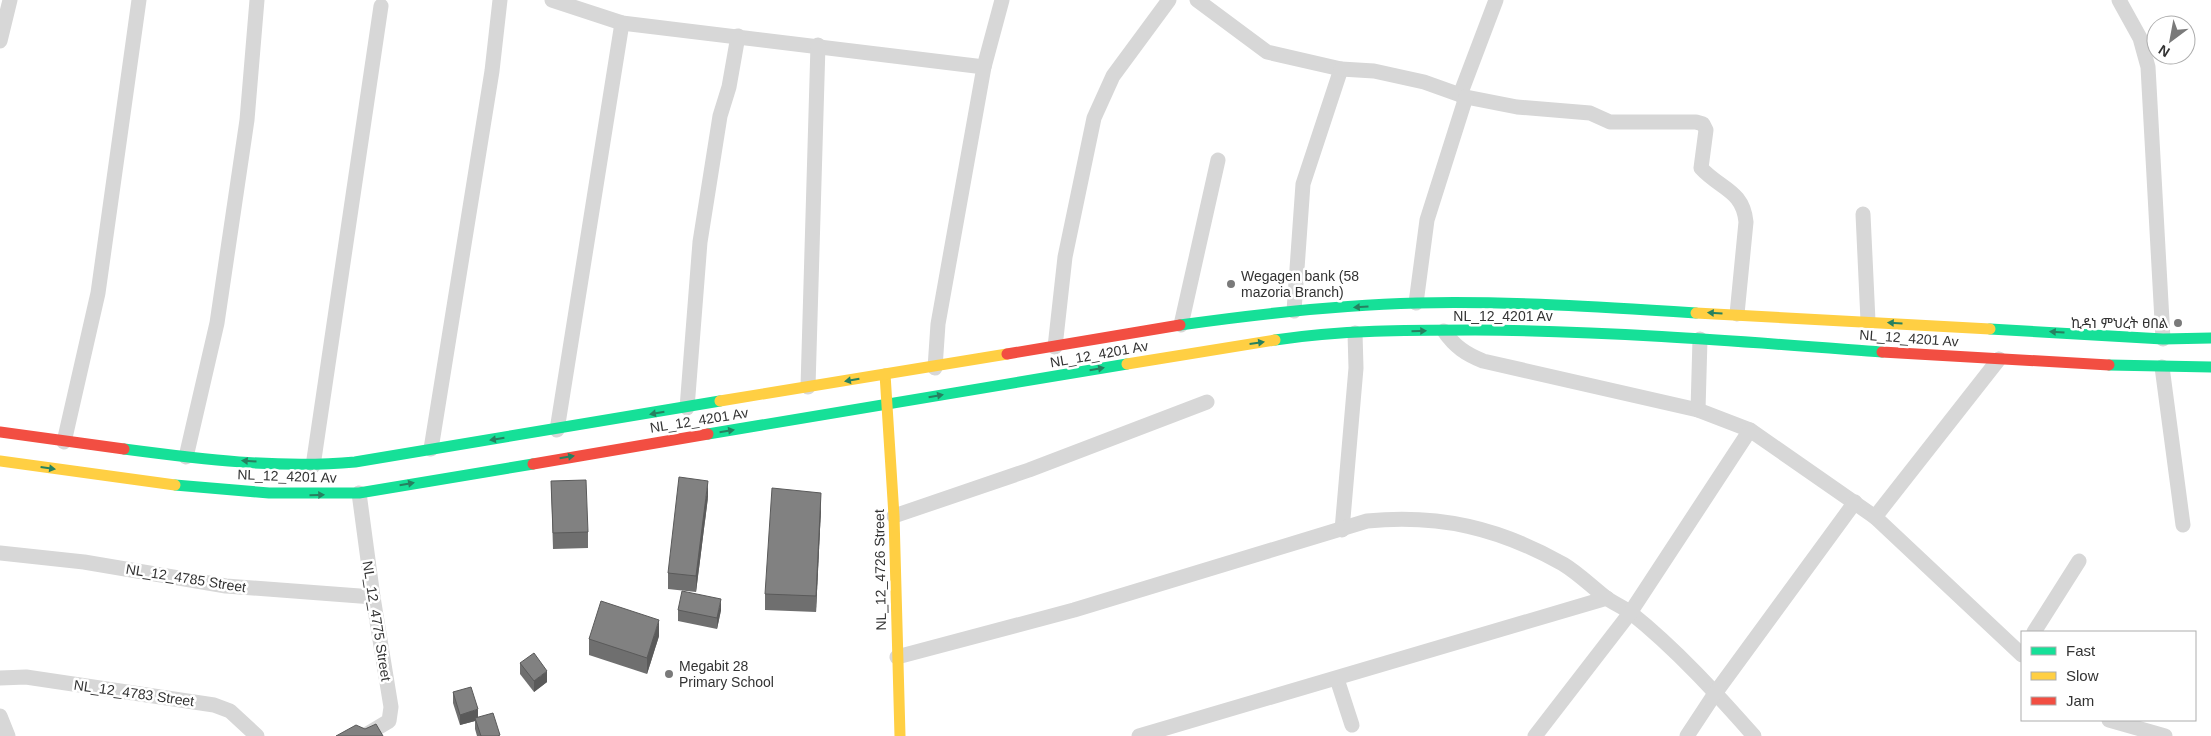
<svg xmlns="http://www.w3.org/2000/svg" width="2211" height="736" font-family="Arial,'Noto Sans Ethiopic',sans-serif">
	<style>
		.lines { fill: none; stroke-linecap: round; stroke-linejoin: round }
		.street { stroke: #d7d7d7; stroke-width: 15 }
		.fast { stroke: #16e098; stroke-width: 11 }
		.slow { stroke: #ffcf43; stroke-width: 11 }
		.jam { stroke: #f24e42; stroke-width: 11 }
		.wall { fill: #6f6f6f }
		.shaded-wall { fill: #5a5a5a }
		.building { fill: #818181; stroke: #5a5a5a }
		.oneway { fill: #268160 }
		.poi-dot { fill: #7a7a7a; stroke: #fff; stroke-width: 2 }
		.labels { text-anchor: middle; stroke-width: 5; stroke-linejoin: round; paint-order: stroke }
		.poi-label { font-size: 14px; fill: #333; stroke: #fff; text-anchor: start }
		.street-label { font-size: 14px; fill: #333; stroke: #fff }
	</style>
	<rect width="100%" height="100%" fill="#fff"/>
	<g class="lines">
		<g class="street">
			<path d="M552,0L622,23L984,67"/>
			<path d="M1197,0L1267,52L1341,69L1303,184L1294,311"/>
			<path d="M2119,0L2140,38L2148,67L2163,339"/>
			<path d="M0,41L10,0"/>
			<path d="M1341,69L1374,71L1424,82L1466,97L1517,107L1590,113L1610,122H1696L1703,124L1706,130L1701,168C1720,189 1743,190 1746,222L1737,314"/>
			<path d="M1460,95L1496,0"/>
			<path d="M1863,214L1868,321"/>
			<path d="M1416,303L1427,220L1466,97"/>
			<path d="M1181,325L1218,160"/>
			<path d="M1444,331C1455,347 1466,354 1483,361L1698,410L1750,430L1875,517L2022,655"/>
			<path d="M1055,347L1065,257L1094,118L1113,76L1169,0"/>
			<path d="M2162,367L2183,525"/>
			<path d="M935,368L938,324L984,67L1002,0"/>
			<path d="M808,387L818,45"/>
			<path d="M687,408L700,242L720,116L729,87L738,36"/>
			<path d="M1698,410L1700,339"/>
			<path d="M557,430L622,23"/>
			<path d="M64,442L98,293L139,0"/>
			<path d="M431,449L492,71L500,0"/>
			<path d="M186,457L217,323L247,120L257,0"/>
			<path d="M313,466L381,6"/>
			<path d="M359,493L373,597L391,707L389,721L364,736"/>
			<path d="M894,516L1029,470L1207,402"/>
			<path d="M1875,517L1999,359"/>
			<path d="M1342,530L1356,368L1355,333"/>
			<path d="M0,553L84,562L226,586L373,597"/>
			<path d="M2034,632L2079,561"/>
			<path d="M897,657L1074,610L1367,521C1440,514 1499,528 1563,564C1578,573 1591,586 1605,597C1613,603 1623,607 1631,613C1676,649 1716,693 1754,736"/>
			<path d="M0,678L26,677L214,705L230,711L257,736"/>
			<path d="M1337,679L1352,725"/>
			<path d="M0,716L8,736"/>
			<path d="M2109,720L2165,736"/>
			<path d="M1139,736L1607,598"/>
			<path d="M1535,736L1630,613L1750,430"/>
			<path d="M1687,736L1716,692L1855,502"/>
		</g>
		<g class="fast">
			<path d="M1180,325C1258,314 1338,305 1417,303C1510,301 1603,307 1696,313"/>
			<path d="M1990,329L2163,339L2211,338"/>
			<path d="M1275,340C1340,330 1409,330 1475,330C1611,331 1747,342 1882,352"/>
			<path d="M2109,365L2211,367"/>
			<path d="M708,434L1127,364"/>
			<path d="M124,449C200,459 278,469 355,462L720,401"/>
			<path d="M175,485L269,493H359L533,464"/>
		</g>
		<g class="slow">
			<path d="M1696,313L1990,329"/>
			<path d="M1127,364L1275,340"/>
			<path d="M885,374L894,516L900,736"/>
			<path d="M720,401L1007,354"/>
			<path d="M0,461L175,485"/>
		</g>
		<g class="jam">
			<path d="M1882,352L2109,365"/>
			<path d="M1007,354L1180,325"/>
			<path d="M0,432L124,449"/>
			<path d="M533,464L708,434"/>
		</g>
	</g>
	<g class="wall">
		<path d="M551,481L588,532V548L553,549Z"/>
		<path d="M708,497L696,592L668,589V573Z"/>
		<path d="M821,509L816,612L765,610V594Z"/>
		<path d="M678,610H721L717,629L678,621Z"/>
		<path d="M659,636L647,674L589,655V639Z"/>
		<path d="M520,663L547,682L534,692L520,674Z"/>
		<path d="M453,692L478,717L500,736H477L475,729V721L460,725L453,703Z"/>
	</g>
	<g class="shaded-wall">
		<path d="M708,481V497L696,592V576Z"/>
		<path d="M821,493V509L816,612V596Z"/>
		<path d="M721,599V610L717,629V618Z"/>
		<path d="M659,620V636L647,674V658Z"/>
		<path d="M547,671V682L534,692V681Z"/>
		<path d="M478,709V720L475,718V721L460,725V715Z"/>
	</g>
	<g class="building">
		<path d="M679,477L708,481L696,576L668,573Z"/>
		<path d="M586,480L588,532L553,533L551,481Z"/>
		<path d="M772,488L821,493L816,596L765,594Z"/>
		<path d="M682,591L721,599L717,618L678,610Z"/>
		<path d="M601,601L659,620L647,658L589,639Z"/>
		<path d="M534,653L547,671L534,681L520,663Z"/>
		<path d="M471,687L478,709L460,715L453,692Z"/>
		<path d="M493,713L500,735L498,736H481L475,718Z"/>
		<path d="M376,724L383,736H336L356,725L365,729Z"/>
	</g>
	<defs><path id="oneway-solid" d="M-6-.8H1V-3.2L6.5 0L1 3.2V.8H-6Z" transform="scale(1.25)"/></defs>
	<g class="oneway">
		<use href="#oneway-solid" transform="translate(1361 307) rotate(176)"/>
		<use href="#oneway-solid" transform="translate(1715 313) rotate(-177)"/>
		<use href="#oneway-solid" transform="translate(1895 323) rotate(-177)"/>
		<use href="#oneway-solid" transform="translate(1419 331) rotate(-1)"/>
		<use href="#oneway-solid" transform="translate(2057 332) rotate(-177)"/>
		<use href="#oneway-solid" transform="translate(1257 343) rotate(-8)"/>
		<use href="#oneway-solid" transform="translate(1097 369) rotate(-10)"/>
		<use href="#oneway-solid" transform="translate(852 380) rotate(170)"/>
		<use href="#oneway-solid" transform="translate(936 396) rotate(-10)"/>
		<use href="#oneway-solid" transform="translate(657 413) rotate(170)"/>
		<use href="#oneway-solid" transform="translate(727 431) rotate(-9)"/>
		<use href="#oneway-solid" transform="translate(497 439) rotate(171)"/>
		<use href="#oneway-solid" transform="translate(567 457) rotate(-9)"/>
		<use href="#oneway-solid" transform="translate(249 461) rotate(-176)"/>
		<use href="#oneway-solid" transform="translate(48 468) rotate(8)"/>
		<use href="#oneway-solid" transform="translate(407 484) rotate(-10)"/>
		<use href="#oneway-solid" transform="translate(317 495) rotate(-2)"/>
	</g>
	<g class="poi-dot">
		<circle cx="1231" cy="284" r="5"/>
		<circle cx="2178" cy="323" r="5"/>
		<circle cx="669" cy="674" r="5"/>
	</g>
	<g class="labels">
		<g class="poi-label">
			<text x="1241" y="281">Wegagen bank (58<tspan x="1241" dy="16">mazoria Branch)</tspan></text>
			<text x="2168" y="328" text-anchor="end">ኪዳነ ምህረት ፀበል</text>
			<text x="679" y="671">Megabit 28<tspan x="679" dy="16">Primary School</tspan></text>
		</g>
		<g class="street-label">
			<text x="1503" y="321">NL_12_4201 Av</text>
			<text transform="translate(1909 338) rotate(4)" y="5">NL_12_4201 Av</text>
			<text transform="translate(1099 354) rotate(-10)" y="5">NL_12_4201 Av</text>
			<text transform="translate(699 420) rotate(-9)" y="5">NL_12_4201 Av</text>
			<text transform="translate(287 476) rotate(2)" y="5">NL_12_4201 Av</text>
			<text transform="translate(880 570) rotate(-91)" y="5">NL_12_4726 Street</text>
			<text transform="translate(186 578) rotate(9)" y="5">NL_12_4785 Street</text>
			<text transform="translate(377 621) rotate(81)" y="5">NL_12_4775 Street</text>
			<text transform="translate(134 693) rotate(8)" y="5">NL_12_4783 Street</text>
		</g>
	</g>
	<rect x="2021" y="631" width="175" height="90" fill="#ffffff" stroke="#adadad"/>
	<rect x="2031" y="647" width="25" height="8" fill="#16e098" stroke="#adadad"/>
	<text x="2066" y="656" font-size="15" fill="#333333">Fast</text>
	<rect x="2031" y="672" width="25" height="8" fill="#ffcf43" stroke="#adadad"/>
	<text x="2066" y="681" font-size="15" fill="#333333">Slow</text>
	<rect x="2031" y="697" width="25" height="8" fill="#f24e42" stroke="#adadad"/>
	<text x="2066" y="706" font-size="15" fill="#333333">Jam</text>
	<g transform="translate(2171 40) rotate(212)"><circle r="24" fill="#ffffff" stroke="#adadad"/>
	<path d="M0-4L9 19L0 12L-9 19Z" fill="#7a7a7a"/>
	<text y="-8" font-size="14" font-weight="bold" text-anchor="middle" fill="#333333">N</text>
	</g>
</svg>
